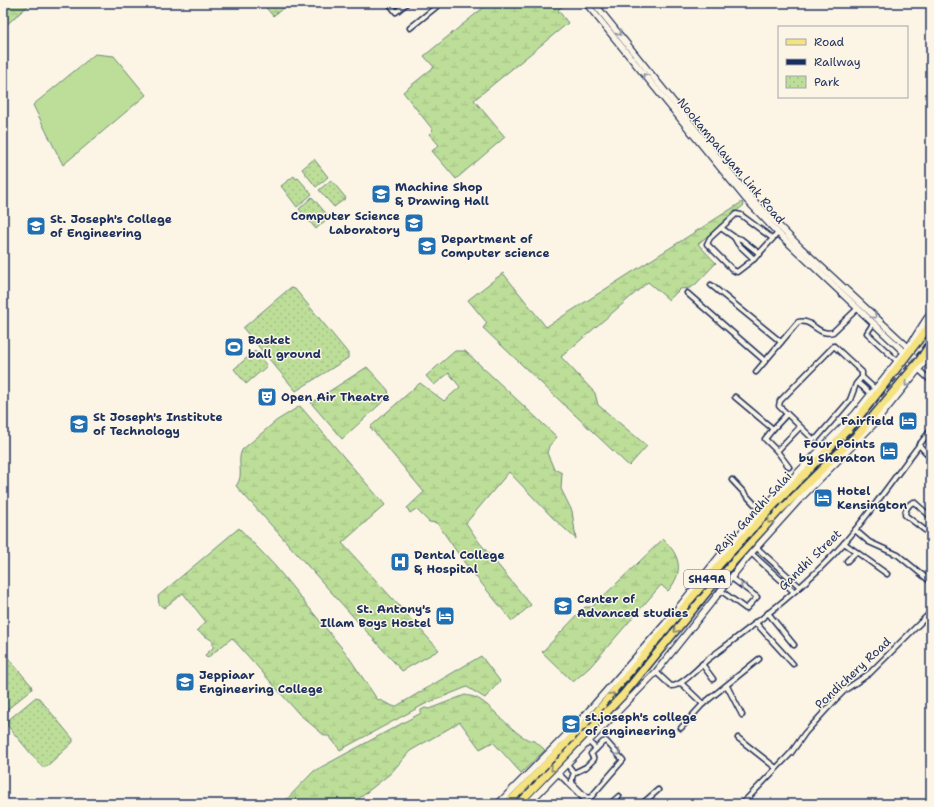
<svg xmlns="http://www.w3.org/2000/svg" width="934" height="807" font-family="'Shantell Sans',sans-serif">
	<style>
		.wetland { fill: url(#wetland-marsh); stroke: #6c867b }
		.park { fill: url(#park-dots); stroke: #6c867b }
		.pitch { fill: #bdde98; stroke: #6c867b }
		.lines { fill: none; stroke-linecap: round; stroke-linejoin: round }
		.minor-casing { stroke: #1b2f5e; stroke-width: 7 }
		.tertiary-casing { stroke: #1b2f5e; stroke-width: 8 }
		.primary-casing { stroke: #1b2f5e; stroke-width: 10 }
		.minor { stroke: #fcf5e5; stroke-width: 4 }
		.tertiary { stroke: #fcf5e5; stroke-width: 5.5 }
		.primary { stroke: #f5e382; stroke-width: 7 }
		.rail { stroke: #1b2f5e; stroke-width: 1.5; stroke-dasharray: 6 3; stroke-linecap: butt }
		.oneway { stroke: #8c92a2 }
		.oneway2 { stroke: #888970 }
		.labels { text-anchor: middle; stroke-width: 3; stroke-linejoin: round; paint-order: stroke }
		.shield { fill: #fcf5e5; stroke: #5e6a86; stroke-width: 1 }
		.shield-label { font-size: 11px; font-weight: bold; fill: #1b2f5e }
		.street-label { font-size: 12px; fill: #1b2f5e; stroke: #fcf5e5 }
		.poi-label { font-size: 12px; font-weight: bold; fill: #1b2f5e; stroke: #fcf5e5; text-anchor: start }
	</style>
	<defs>
		<pattern id="wetland-marsh" width="20" height="14" patternUnits="userSpaceOnUse"><rect width="20" height="14" fill="#bdde98"/><path d="M1 5h8M5 5V1M11 12h8M15 12V8" fill="none" stroke="#a2bf85"/></pattern>
		<pattern id="park-dots" width="8" height="8" patternUnits="userSpaceOnUse"><rect width="8" height="8" fill="#bdde98"/><path d="M2 2h.1M6 6h.1" fill="none" stroke="#a2bf85" stroke-width="1.8" stroke-linecap="round"/></pattern>
	</defs>
	<rect width="100%" height="100%" fill="#fcf5e5"/>
	<filter id="ink" filterUnits="userSpaceOnUse"><feTurbulence type="fractalNoise" baseFrequency=".025" numOctaves="2"/><feDisplacementMap in="SourceGraphic" scale="8" xChannelSelector="R" yChannelSelector="G"/><feConvolveMatrix kernelMatrix="1 2 1 2 8 2 1 2 1" color-interpolation-filters="sRGB"/></filter>
	<g filter="url(#ink)">
		<g class="wetland">
			<path d="M3,3H31L3,28Z"/>
			<path d="M262,3H290L273,16Z"/>
			<path d="M489,3H566L558,10L568,23L474,100L505,137L456,179L432,151L439,145L429,134L433,130L403,92L434,67L424,56Z"/>
			<path d="M742,202L744,205L698,244L716,263L695,285L690,288L680,289L669,300L648,282L561,357L595,393L598,405L647,446L629,466L483,328L487,323L468,300L503,273L546,327Z"/>
			<path d="M455,351H465L557,437L549,446L547,453L554,469L562,473L561,489L572,511L576,539L553,518L509,472L466,523L479,542L531,605L512,621L464,562L437,523L429,522L416,509L410,513L407,508L424,492L370,427L420,383L444,401L460,387L449,373L434,385L426,376Z"/>
			<path d="M367,367L388,390L389,396L342,439L311,403Z"/>
			<path d="M300,406L385,505L342,543L439,650L402,671L236,486C245,475 236,462 242,450L276,421Z"/>
			<path d="M239,528L275,566L346,653L377,699L395,707L481,656L500,681L485,698L467,687L425,704L340,750L329,736H325L299,714L232,638L207,658L205,655L213,648V641C207,637 202,635 197,630L206,622L183,593L164,608L159,604L158,596Z"/>
			<path d="M663,539C681,556 684,572 668,591L661,585L590,667L573,682L542,652L585,607H592Z"/>
			<path d="M465,695C468,696 472,696 474,697C491,702 518,742 535,741L545,750L521,773L493,742L480,749L460,722L410,751L391,773L352,804H282L314,771L421,713V710L425,708L429,709Z"/>
		</g>
		<g class="park">
			<path d="M314,159L328,177L316,187L302,169Z"/>
			<path d="M294,176L296,179L298,178L312,194L297,207L281,186Z"/>
			<path d="M331,180L346,198L334,207L319,190Z"/>
			<path d="M312,197L329,217L316,229L299,209Z"/>
			<path d="M290,288L295,289L348,353V358L296,391L243,328Z"/>
			<path d="M255,351L267,366L246,384L234,369Z"/>
			<path d="M3,652L31,685L32,689L3,713Z"/>
			<path d="M36,697L39,698L73,739V742L46,767H42L7,725V721Z"/>
		</g>
		<path class="pitch" d="M95,54L114,56L146,95L63,165L33,105Z"/>
		<g class="lines">
			<g class="minor-casing">
				<g id="minor">
					<path d="M389,3L396,12L407,3"/>
					<path d="M410,28L441,3"/>
					<path d="M721,228L734,237"/>
					<path d="M772,238L741,215L736,214L710,238L707,244L733,270L737,272L754,259L778,233"/>
					<path d="M754,259L738,244L734,237L741,239L760,254"/>
					<path d="M711,285L781,342"/>
					<path d="M687,293L765,361"/>
					<path d="M873,324L867,333L897,361"/>
					<path d="M917,368L931,381"/>
					<path d="M756,372L798,322C812,318 818,337 833,332L857,309"/>
					<path d="M862,377L856,384L850,400L817,438L813,439L779,406L780,401L834,346L862,372V377L875,389"/>
					<path d="M858,383L871,394"/>
					<path d="M735,397L773,429L765,439L777,451"/>
					<path d="M773,429L787,414"/>
					<path d="M919,445L931,458"/>
					<path d="M789,467L777,451L800,427"/>
					<path d="M732,480L761,511"/>
					<path d="M931,517L914,502C909,503 905,510 905,515L930,534L931,546"/>
					<path d="M855,530L869,542L898,555L931,582"/>
					<path d="M844,543L887,574"/>
					<path d="M756,547L799,586"/>
					<path d="M751,553L793,591"/>
					<path d="M847,561L856,552"/>
					<path d="M720,590L746,609L757,597L730,577"/>
					<path d="M768,613L794,645"/>
					<path d="M755,622L793,664"/>
					<path d="M702,664L713,679"/>
					<path d="M656,672L671,686C681,687 699,667 707,660C755,624 806,587 846,541C876,506 902,466 931,430"/>
					<path d="M681,683L703,704"/>
					<path d="M727,686L742,715"/>
					<path d="M681,728L703,704L759,659"/>
					<path d="M738,738L776,768"/>
					<path d="M567,764L574,773L572,778V783L587,798L591,797L623,760L606,741L603,742L596,749L589,742"/>
					<path d="M558,773L589,804"/>
					<path d="M574,773L586,767L594,759L591,754L596,749"/>
					<path d="M610,804L619,796"/>
					<path d="M642,804L658,790"/>
					<path d="M742,804L791,753L805,733L837,698L845,690L870,673L931,612"/>
				</g>
			</g>
			<g class="tertiary-casing">
				<g id="tertiary">
					<path d="M586,3L745,198L778,233L906,354"/>
					<path d="M594,3L749,196L801,248L910,349"/>
					<path d="M498,804L578,723L671,617L722,553L777,494L855,414L908,348L931,312"/>
					<path d="M528,804L656,672L746,559L799,500L875,423L931,354"/>
				</g>
			</g>
			<g class="primary-casing">
				<g id="primary">
					<path d="M507,804L596,713L719,565L773,506L852,426L931,324"/>
					<path d="M518,804L623,695L716,581L779,511L860,432L920,360L931,343"/>
				</g>
			</g>
			<use href="#minor" class="minor"/>
			<use href="#tertiary" class="tertiary"/>
			<use href="#primary" class="primary"/>
			<path class="rail" d="M513,804L591,723L748,539L857,425L919,352L931,334"/>
		</g>
		<defs><path id="oneway-chevron" d="M-2-3.5L2.5 0L-2 3.5" fill="none" stroke-width="1.6" stroke-linecap="round" stroke-linejoin="round"/></defs>
		<g class="oneway">
			<use href="#oneway-chevron" transform="translate(619 33) rotate(51)"/>
			<use href="#oneway-chevron" transform="translate(645 76) rotate(-129)"/>
			<use href="#oneway-chevron" transform="translate(874 316) rotate(43)"/>
			<use href="#oneway-chevron" transform="translate(907 384) rotate(131)"/>
			<use href="#oneway-chevron" transform="translate(743 586) rotate(-143)"/>
			<use href="#oneway-chevron" transform="translate(618 753) rotate(45)"/>
		</g>
		<g class="oneway2">
			<use href="#oneway-chevron" transform="translate(770 521) rotate(132)"/>
			<use href="#oneway-chevron" transform="translate(676 630) rotate(129)"/>
			<use href="#oneway-chevron" transform="translate(612 695) rotate(-49)"/>
			<use href="#oneway-chevron" transform="translate(553 769) rotate(134)"/>
		</g>
	</g>
	<defs>
		<g id="school-square" transform="scale(1)"><rect x="-9" y="-9" width="18" height="18" rx="4" fill="#1f6fb2" stroke="#fcf5e5"/><path d="M0-5L7-2L0 1L-7-2ZM-4 1L0 2.5L4 1V4Q0 6-4 4Z" fill="#fff"/></g>
		<g id="university-square" transform="scale(1)"><rect x="-9" y="-9" width="18" height="18" rx="4" fill="#1f6fb2" stroke="#fcf5e5"/><path d="M0-5L7-2L0 1L-7-2ZM-4 1L0 2.5L4 1V4Q0 6-4 4Z" fill="#fff"/></g>
		<g id="stadium-square" transform="scale(1)"><rect x="-9" y="-9" width="18" height="18" rx="4" fill="#1f6fb2" stroke="#fcf5e5"/><path d="M0-5a6.5 5 0 1 0 0 10a6.5 5 0 1 0 0-10ZM-3.5-1.8h7v3.6h-7Z" fill="#fff"/></g>
		<g id="theatre-square" transform="scale(1)"><rect x="-9" y="-9" width="18" height="18" rx="4" fill="#1f6fb2" stroke="#fcf5e5"/><path d="M-5-5.5Q0-4 5-5.5V0Q5 5 0 6Q-5 5-5 0ZM-3.3-2.5H-1v1.5H-3.3ZM1-2.5H3.3v1.5H1ZM-2.8 1Q0 5.5 2.8 1Z" fill="#fff"/></g>
		<g id="hotel-square" transform="scale(1)"><rect x="-9" y="-9" width="18" height="18" rx="4" fill="#1f6fb2" stroke="#fcf5e5"/><path d="M-6-4.5h1.5V1H6V5H4.5V3h-9V5H-6ZM-4 0a1.8 1.8 0 1 1 3.6 0ZM.5 0V-2.5h3Q6-2.5 6 0Z" fill="#fff"/></g>
		<g id="hospital-square" transform="scale(1)"><rect x="-9" y="-9" width="18" height="18" rx="4" fill="#1f6fb2" stroke="#fcf5e5"/><path d="M-5-5h3v3.5h4V-5h3V5h-3V1.5h-4V5h-3Z" fill="#fff"/></g>
	</defs>
	<g fill-rule="evenodd">
		<use href="#school-square" x="381" y="194"/>
		<use href="#school-square" x="414" y="223"/>
		<use href="#university-square" x="36" y="226"/>
		<use href="#school-square" x="427" y="246"/>
		<use href="#stadium-square" x="234" y="347"/>
		<use href="#theatre-square" x="267" y="397"/>
		<use href="#hotel-square" x="908" y="421"/>
		<use href="#university-square" x="79" y="424"/>
		<use href="#hotel-square" x="889" y="451"/>
		<use href="#hotel-square" x="823" y="498"/>
		<use href="#hospital-square" x="400" y="562"/>
		<use href="#university-square" x="563" y="606"/>
		<use href="#hotel-square" x="445" y="616"/>
		<use href="#university-square" x="185" y="682"/>
		<use href="#university-square" x="571" y="724"/>
	</g>
	<g class="labels">
		<rect class="shield" x="684" y="570" width="46" height="18" rx="3"/>
		<g class="shield-label">
			<text x="707" y="583">SH49A</text>
		</g>
		<g class="street-label">
			<text transform="translate(731 161) rotate(50)" y="4">Nookampalayam Link Road</text>
			<text transform="translate(753 513) rotate(-47)" y="4">Rajiv Gandhi Salai</text>
			<text transform="translate(810 560) rotate(-44)" y="4">Gandhi Street</text>
			<text transform="translate(853 673) rotate(-43)" y="4">Pondichery Road</text>
		</g>
		<g class="poi-label">
			<text x="395" y="191">Machine Shop<tspan x="395" dy="14">&amp; Drawing Hall</tspan></text>
			<text x="400" y="220" text-anchor="end">Computer Science<tspan x="400" dy="14">Laboratory</tspan></text>
			<text x="50" y="223">St. Joseph's College<tspan x="50" dy="14">of Engineering</tspan></text>
			<text x="441" y="243">Department of<tspan x="441" dy="14">Computer science</tspan></text>
			<text x="248" y="344">Basket<tspan x="248" dy="14">ball ground</tspan></text>
			<text x="281" y="401">Open Air Theatre</text>
			<text x="93" y="421">St Joseph's Institute<tspan x="93" dy="14">of Technology</tspan></text>
			<text x="894" y="425" text-anchor="end">Fairfield</text>
			<text x="875" y="448" text-anchor="end">Four Points<tspan x="875" dy="14">by Sheraton</tspan></text>
			<text x="837" y="495">Hotel<tspan x="837" dy="14">Kensington</tspan></text>
			<text x="414" y="559">Dental College<tspan x="414" dy="14">&amp; Hospital</tspan></text>
			<text x="577" y="603">Center of<tspan x="577" dy="14">Advanced studies</tspan></text>
			<text x="431" y="613" text-anchor="end">St. Antony's<tspan x="431" dy="14">Illam Boys Hostel</tspan></text>
			<text x="199" y="679">Jeppiaar<tspan x="199" dy="14">Engineering College</tspan></text>
			<text x="585" y="721">st.joseph's college<tspan x="585" dy="14">of engineering</tspan></text>
		</g>
	</g>
	<rect width="934" height="807" fill="none" stroke="#fcf5e5" stroke-width="16"/>
	<rect x="8" y="8" width="918" height="791" fill="none" stroke="#1b2f5e" stroke-width="1.5" filter="url(#ink)"/>
	<rect x="778" y="26" width="130" height="72" fill="#fcf5e5" stroke="#a2a6af"/>
	<rect x="786" y="39" width="20" height="6" fill="#f5e382" stroke="#a2a6af"/>
	<text x="814" y="46" font-size="12" fill="#1b2f5e">Road</text>
	<rect x="786" y="59" width="20" height="6" fill="#1b2f5e" stroke="#a2a6af"/>
	<text x="814" y="66" font-size="12" fill="#1b2f5e">Railway</text>
	<rect x="786" y="76" width="20" height="12" fill="url(#park-dots)" stroke="#a2a6af"/>
	<text x="814" y="86" font-size="12" fill="#1b2f5e">Park</text>
</svg>
